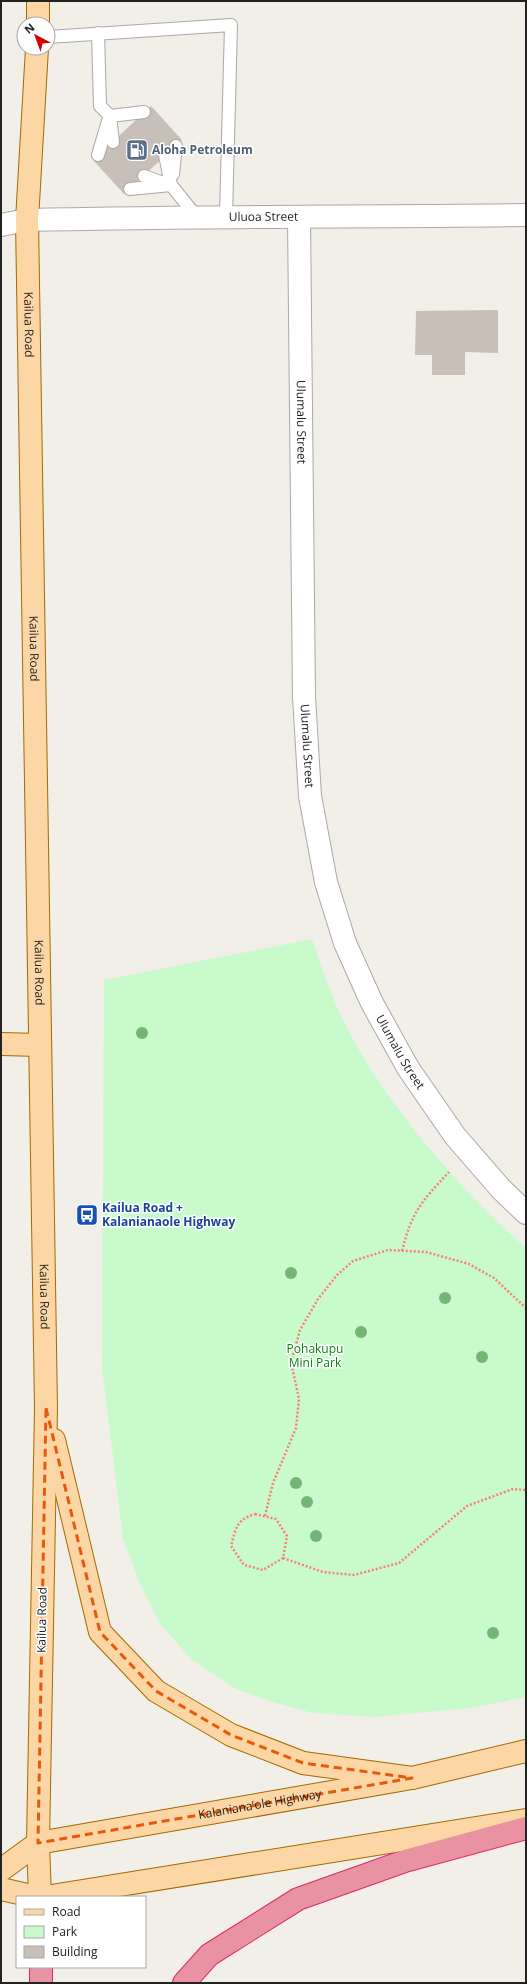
<svg xmlns="http://www.w3.org/2000/svg" width="527" height="1984" font-family="'Open Sans',sans-serif">
	<style>
		.park { fill: #c8facc }
		.building { fill: #c7bfb8 }
		.lines { fill: none; stroke-linecap: round; stroke-linejoin: round }
		.lane-casing { stroke: #a9a9a9; stroke-width: 14 }
		.street-casing { stroke: #a9a9a9; stroke-width: 24 }
		.primary-casing { stroke: #a06b00; stroke-width: 24 }
		.highway-casing { stroke: #dc2a67; stroke-width: 24 }
		.path { stroke: #fa8072; stroke-width: 2.5; stroke-dasharray: 2 2; stroke-linecap: butt }
		.lane { stroke: #fff; stroke-width: 12 }
		.street { stroke: #fff; stroke-width: 22 }
		.primary { stroke: #fcd6a4; stroke-width: 22 }
		.highway { stroke: #e892a2; stroke-width: 22 }
		.tree { fill: #74b475 }
		.marked { fill: none; stroke: #e8590c; stroke-width: 3; stroke-dasharray: 8 5; stroke-linejoin: round }
		.labels { text-anchor: middle; stroke-width: 3; stroke-linejoin: round; paint-order: stroke }
		.service-label { font-size: 12px; font-weight: bold; fill: #4e5e75; stroke: #fff; text-anchor: start }
		.street-label { font-size: 12px; fill: #222; stroke: #fff }
		.transit-label { font-size: 12px; font-weight: bold; fill: #164399; stroke: #fff; text-anchor: start }
		.park-label { font-size: 12px; fill: #0c8416; stroke: #fff }
	</style>
	<rect width="100%" height="100%" fill="#f2efe9"/>
	<path class="park" d="M312,939C321,966 330,992 342,1018C383,1102 457,1186 526,1248V1697L470,1708L375,1717L313,1713L272,1702L236,1689L191,1659L160,1624L140,1584L123,1539L102,1367L104,980Z"/>
	<g class="building">
		<path d="M151,106L182,140L124,194L93,160Z"/>
		<path d="M498,310V353L465,352V375H432V355H415L416,311Z"/>
	</g>
	<g class="lines">
		<g class="lane-casing">
			<g id="lane">
				<path d="M98,33L100,106L110,116L113,142"/>
				<path d="M48,37L231,25L226,216"/>
				<path d="M110,116L144,112"/>
				<path d="M98,155L108,121"/>
				<path d="M165,155L171,185L196,216"/>
				<path d="M173,174L176,146"/>
				<path d="M144,176L166,184"/>
				<path d="M130,189L171,185"/>
			</g>
		</g>
		<g class="street-casing">
			<g id="street">
				<path id="s1" d="M299,218L304,697L310,796L326,882L345,943L372,1003L408,1068L455,1136L501,1189L526,1213"/>
				<path id="s2" d="M1,225L27,220C193,216 360,217 526,215"/>
			</g>
		</g>
		<g class="primary-casing">
			<g id="primary">
				<path d="M38,1V24"/>
				<path id="s3" d="M37,48L27,220L46,1408L38,1843L40,1897"/>
				<path d="M1,1044L40,1045"/>
				<path d="M54,1440L100,1632L156,1691L231,1735L303,1763L412,1778"/>
				<path id="s4" d="M1,1870L38,1843L412,1778L526,1751"/>
				<path d="M1,1889L36,1897"/>
				<path d="M45,1897L526,1820"/>
			</g>
		</g>
		<g class="highway-casing">
			<g id="highway">
				<path d="M41,1967V1983"/>
				<path d="M184,1983L209,1955L298,1899L405,1861L526,1828"/>
			</g>
		</g>
		<g class="path">
			<path d="M402,1251C412,1211 422,1201 449,1172"/>
			<path d="M255,1514L276,1519L287,1536L283,1558L263,1570L244,1565L231,1546C236,1528 236,1520 255,1514Z"/>
			<path d="M265,1516L273,1483L296,1428L299,1399L291,1362L300,1330L318,1299L337,1275L353,1261L388,1250L426,1252L469,1264L494,1278L526,1308"/>
			<path d="M283,1558L323,1572L354,1575L399,1563L467,1506L513,1489L526,1490"/>
		</g>
		<use href="#lane" class="lane"/>
		<use href="#street" class="street"/>
		<use href="#primary" class="primary"/>
		<use href="#highway" class="highway"/>
	</g>
	<g class="tree">
		<circle cx="142" cy="1033" r="6"/>
		<circle cx="291" cy="1273" r="6"/>
		<circle cx="445" cy="1298" r="6"/>
		<circle cx="361" cy="1332" r="6"/>
		<circle cx="482" cy="1357" r="6"/>
		<circle cx="296" cy="1483" r="6"/>
		<circle cx="307" cy="1502" r="6"/>
		<circle cx="316" cy="1536" r="6"/>
		<circle cx="493" cy="1633" r="6"/>
	</g>
	<path class="marked" d="M46,1408L100,1632L156,1691L231,1735L303,1763L412,1778L38,1843Z"/>
	<defs>
		<g id="fuel-square" transform="scale(1.15)"><rect x="-9" y="-9" width="18" height="18" rx="4" fill="#5c6f8a" stroke="#fff"/><path d="M-5.5-6h7V0h2V4h1.3V-2.5L3-4.5l.8-.8L6-3V5H2.5V1h-1V6h-7ZM-4.2-4.7v3.2H.2V-4.7Z" fill="#fff"/></g>
		<g id="bus-square" transform="scale(1.15)"><rect x="-9" y="-9" width="18" height="18" rx="4" fill="#1a4fb4" stroke="#fff"/><path d="M-5-6H5V4H4V6H2V4H-2V6H-4V4H-5ZM-3.5-4V0h7V-4ZM-3.5 1.2v1.5H-2V1.2ZM2 1.2v1.5H3.5V1.2Z" fill="#fff"/></g>
	</defs>
	<g fill-rule="evenodd">
		<use href="#fuel-square" x="137" y="150"/>
		<use href="#bus-square" x="87" y="1215"/>
	</g>
	<g class="labels">
		<g class="service-label">
			<text x="152" y="154">Aloha Petroleum</text>
		</g>
		<g class="street-label">
			<text dy="4" stroke="none"><textPath href="#s2" startOffset="263">Uluoa Street</textPath></text>
			<text dy="4" stroke="none"><textPath href="#s3" startOffset="277">Kailua Road</textPath></text>
			<text dy="4" stroke="none"><textPath href="#s1" startOffset="204">Ulumalu Street</textPath></text>
			<text dy="4" stroke="none"><textPath href="#s3" startOffset="601">Kailua Road</textPath></text>
			<text dy="4" stroke="none"><textPath href="#s1" startOffset="528">Ulumalu Street</textPath></text>
			<text dy="4" stroke="none"><textPath href="#s3" startOffset="925">Kailua Road</textPath></text>
			<text dy="4" stroke="none"><textPath href="#s1" startOffset="852">Ulumalu Street</textPath></text>
			<text dy="4" stroke="none"><textPath href="#s3" startOffset="1249">Kailua Road</textPath></text>
			<text transform="translate(42 1620) rotate(-89)" y="4">Kailua Road</text>
			<text dy="4" stroke="none"><textPath href="#s4" startOffset="271">Kalaniana’ole Highway</textPath></text>
		</g>
		<g class="transit-label">
			<text x="102" y="1212">Kailua Road +<tspan x="102" dy="14">Kalanianaole Highway</tspan></text>
		</g>
		<g class="park-label">
			<text x="315" y="1353">Pohakupu<tspan x="315" dy="14">Mini Park</tspan></text>
		</g>
	</g>
	<rect width="527" height="1984" fill="none" stroke="#222222" stroke-width="4"/>
	<rect x="16" y="1896" width="130" height="72" fill="#ffffff" stroke="#a7a7a7"/>
	<rect x="24" y="1909" width="20" height="6" fill="#fcd6a4" stroke="#a7a7a7"/>
	<text x="52" y="1916" font-size="12" fill="#222222">Road</text>
	<rect x="24" y="1926" width="20" height="12" fill="#c8facc" stroke="#a7a7a7"/>
	<text x="52" y="1936" font-size="12" fill="#222222">Park</text>
	<rect x="24" y="1946" width="20" height="12" fill="#c7bfb8" stroke="#a7a7a7"/>
	<text x="52" y="1956" font-size="12" fill="#222222">Building</text>
	<g transform="translate(36 36) rotate(319)"><circle r="19" fill="#ffffff" stroke="#a7a7a7"/>
	<path d="M0-3L7 15L0 10L-7 15Z" fill="#d40000"/>
	<text y="-6" font-size="11" font-weight="bold" text-anchor="middle" fill="#222222">N</text>
	</g>
</svg>
